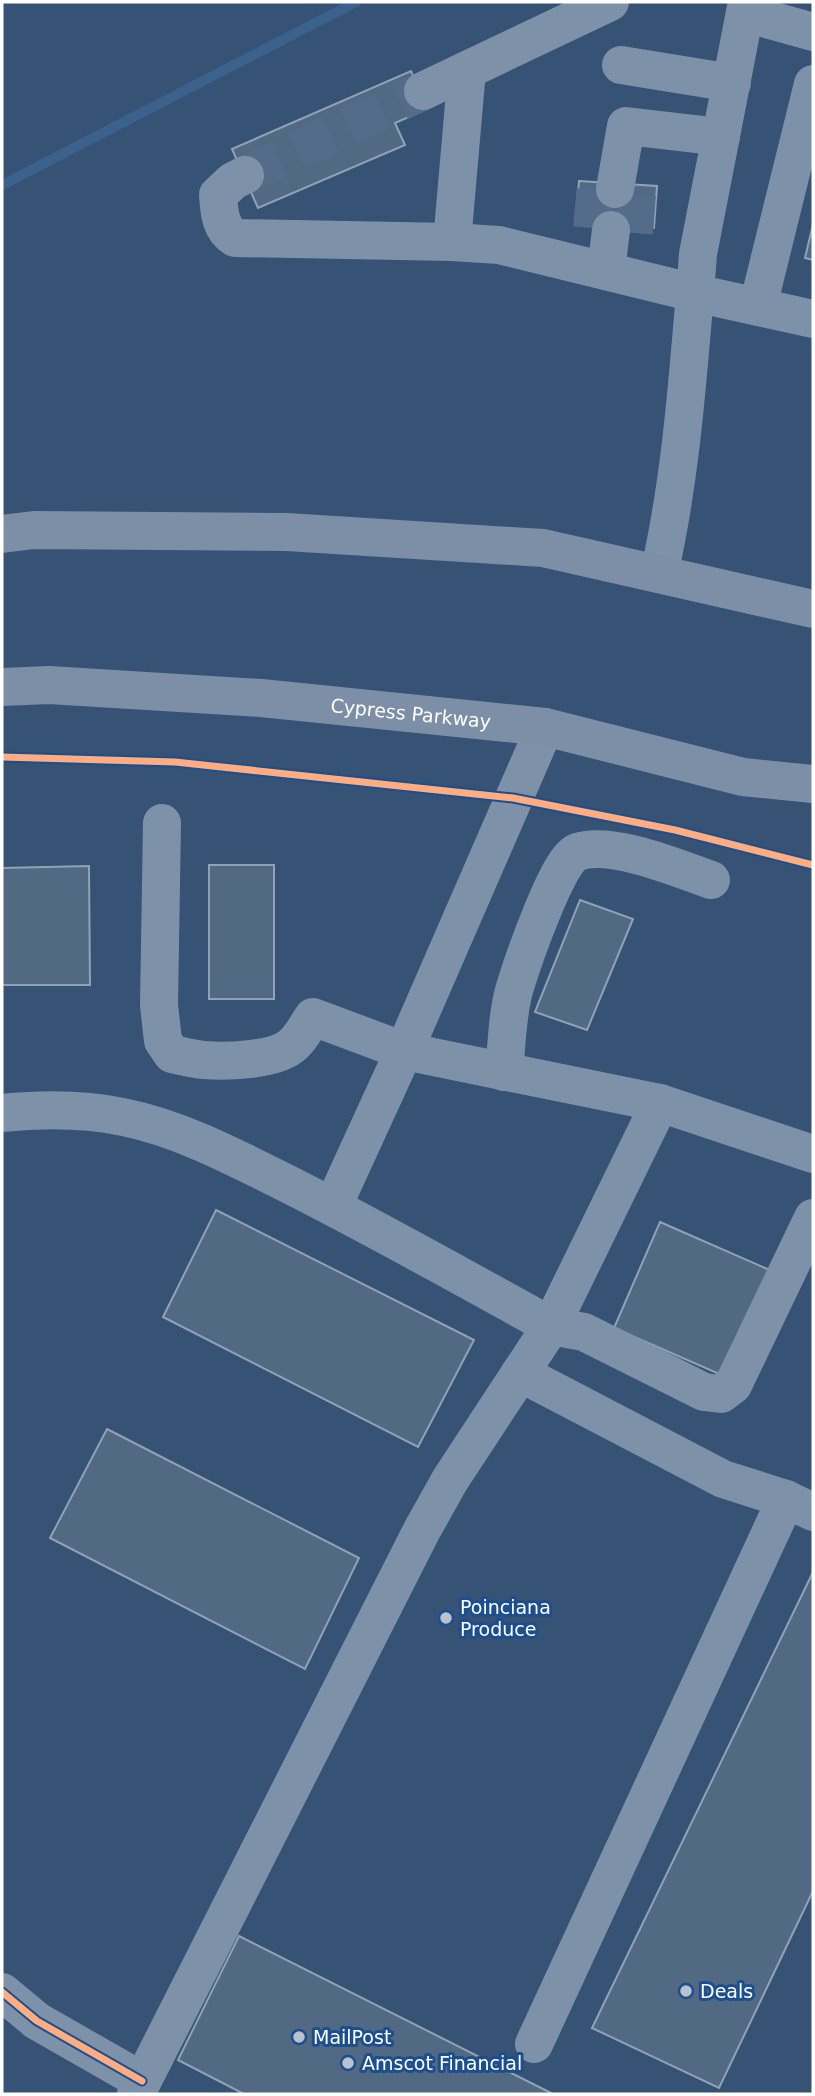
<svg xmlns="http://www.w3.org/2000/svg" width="815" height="2096" font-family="'DejaVu Sans',sans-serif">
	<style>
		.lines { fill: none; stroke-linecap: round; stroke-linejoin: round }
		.stream { stroke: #3b618d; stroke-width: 10 }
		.building { fill: #526984; stroke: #92a2b6; stroke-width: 2 }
		.minor-tunnel { stroke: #546c89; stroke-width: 38; stroke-dasharray: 38 19; stroke-linecap: butt }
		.minor { stroke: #7d92a8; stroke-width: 38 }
		.major { stroke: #7d8ea7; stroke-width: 38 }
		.cycleway-casing { stroke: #1b4f8f; stroke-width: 11 }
		.cycleway { stroke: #ffac80; stroke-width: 7 }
		.poi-dot { fill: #b9c2ce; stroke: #1b4f8f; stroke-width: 2.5 }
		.labels { text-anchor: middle; stroke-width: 6; stroke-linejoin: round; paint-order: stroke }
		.street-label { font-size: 19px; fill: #fff; stroke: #1b4f8f }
		.poi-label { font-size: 19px; fill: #fff; stroke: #1b4f8f; text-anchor: start }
	</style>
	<rect width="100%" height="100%" fill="#365274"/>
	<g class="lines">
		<path class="stream" d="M2,185L356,2"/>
	</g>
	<g class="building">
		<path d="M411,71L427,109L395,123L405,145L258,208L232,149Z"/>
		<path d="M579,181L657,186L654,228L576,223Z"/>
		<path d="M813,224V260L805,258Z"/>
		<rect x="209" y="865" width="65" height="134"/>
		<path d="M89,866L90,985H2V868Z"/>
		<path d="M580,900L633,919L587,1030L535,1012Z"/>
		<path d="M216,1210L474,1340L418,1447L163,1317Z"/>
		<path d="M660,1222L772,1271L726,1377L614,1328Z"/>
		<path d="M107,1429L359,1558L305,1669L50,1538Z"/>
		<path d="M813,1572V1891L719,2088L592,2028Z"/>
		<path d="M239,1936L553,2094H244L178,2060Z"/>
	</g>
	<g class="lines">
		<g class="minor-tunnel">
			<path d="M245,175L423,91"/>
			<path d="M592,228L596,186"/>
			<path d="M634,233L637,193"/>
		</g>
		<g class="minor">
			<path d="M745,13L813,32"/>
			<path d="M621,65L732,83"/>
			<path d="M423,91L610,2"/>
			<path d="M245,175L233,181L218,195C219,211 220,229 235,238L452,242L499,245L695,293L698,254L747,2"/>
			<path d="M615,189L626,126L721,137"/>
			<path d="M452,242L467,70"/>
			<path d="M606,271L611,230"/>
			<path d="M758,306L813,84"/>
			<path d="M659,574C680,482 687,388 695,293L813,319"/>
			<path d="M162,823L159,1005L163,1041L172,1054C182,1056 193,1059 204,1060C226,1062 273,1060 290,1047C300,1040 306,1027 313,1017L404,1051L660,1103"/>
			<path d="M504,1072C507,1044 507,1013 515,987C522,964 558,858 577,852C611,840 677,868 711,880"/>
			<path d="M2,1113C42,1109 84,1109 123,1117C178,1128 230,1155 280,1180C372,1226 462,1277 551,1326L584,1332L704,1392L721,1394L733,1385L813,1218"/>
			<path d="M333,1206L404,1051L545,727"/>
			<path d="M520,1373L723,1479L786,1499L813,1512"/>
			<path d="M2,1992L37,2021L142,2081"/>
			<path d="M534,2044L786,1499"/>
			<path d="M136,2094L422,1530L450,1480L551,1326L660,1103L813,1154"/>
		</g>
		<g class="major">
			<path d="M2,534L34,530L287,532L543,548L813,609"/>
			<path id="s1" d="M2,687L49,685L261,698L545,727L743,777L813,784"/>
		</g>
		<g class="cycleway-casing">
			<g id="cycleway">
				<path d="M2,757L175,762L513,798L675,830L813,865"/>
				<path d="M2,1992L37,2021L142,2081"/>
			</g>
		</g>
		<use href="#cycleway" class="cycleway"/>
	</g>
	<g class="poi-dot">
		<circle cx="446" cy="1618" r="7"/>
		<circle cx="686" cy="1991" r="7"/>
		<circle cx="299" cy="2037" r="7"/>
		<circle cx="348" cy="2063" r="7"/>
	</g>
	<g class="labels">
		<g class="street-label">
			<text dy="7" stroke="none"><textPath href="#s1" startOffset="410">Cypress Parkway</textPath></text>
		</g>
		<g class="poi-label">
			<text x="460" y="1614">Poinciana<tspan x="460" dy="22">Produce</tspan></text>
			<text x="700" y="1998">Deals</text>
			<text x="313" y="2044">MailPost</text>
			<text x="362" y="2070">Amscot Financial</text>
		</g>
	</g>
	<rect width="815" height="2096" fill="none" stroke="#ffffff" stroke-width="7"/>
</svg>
